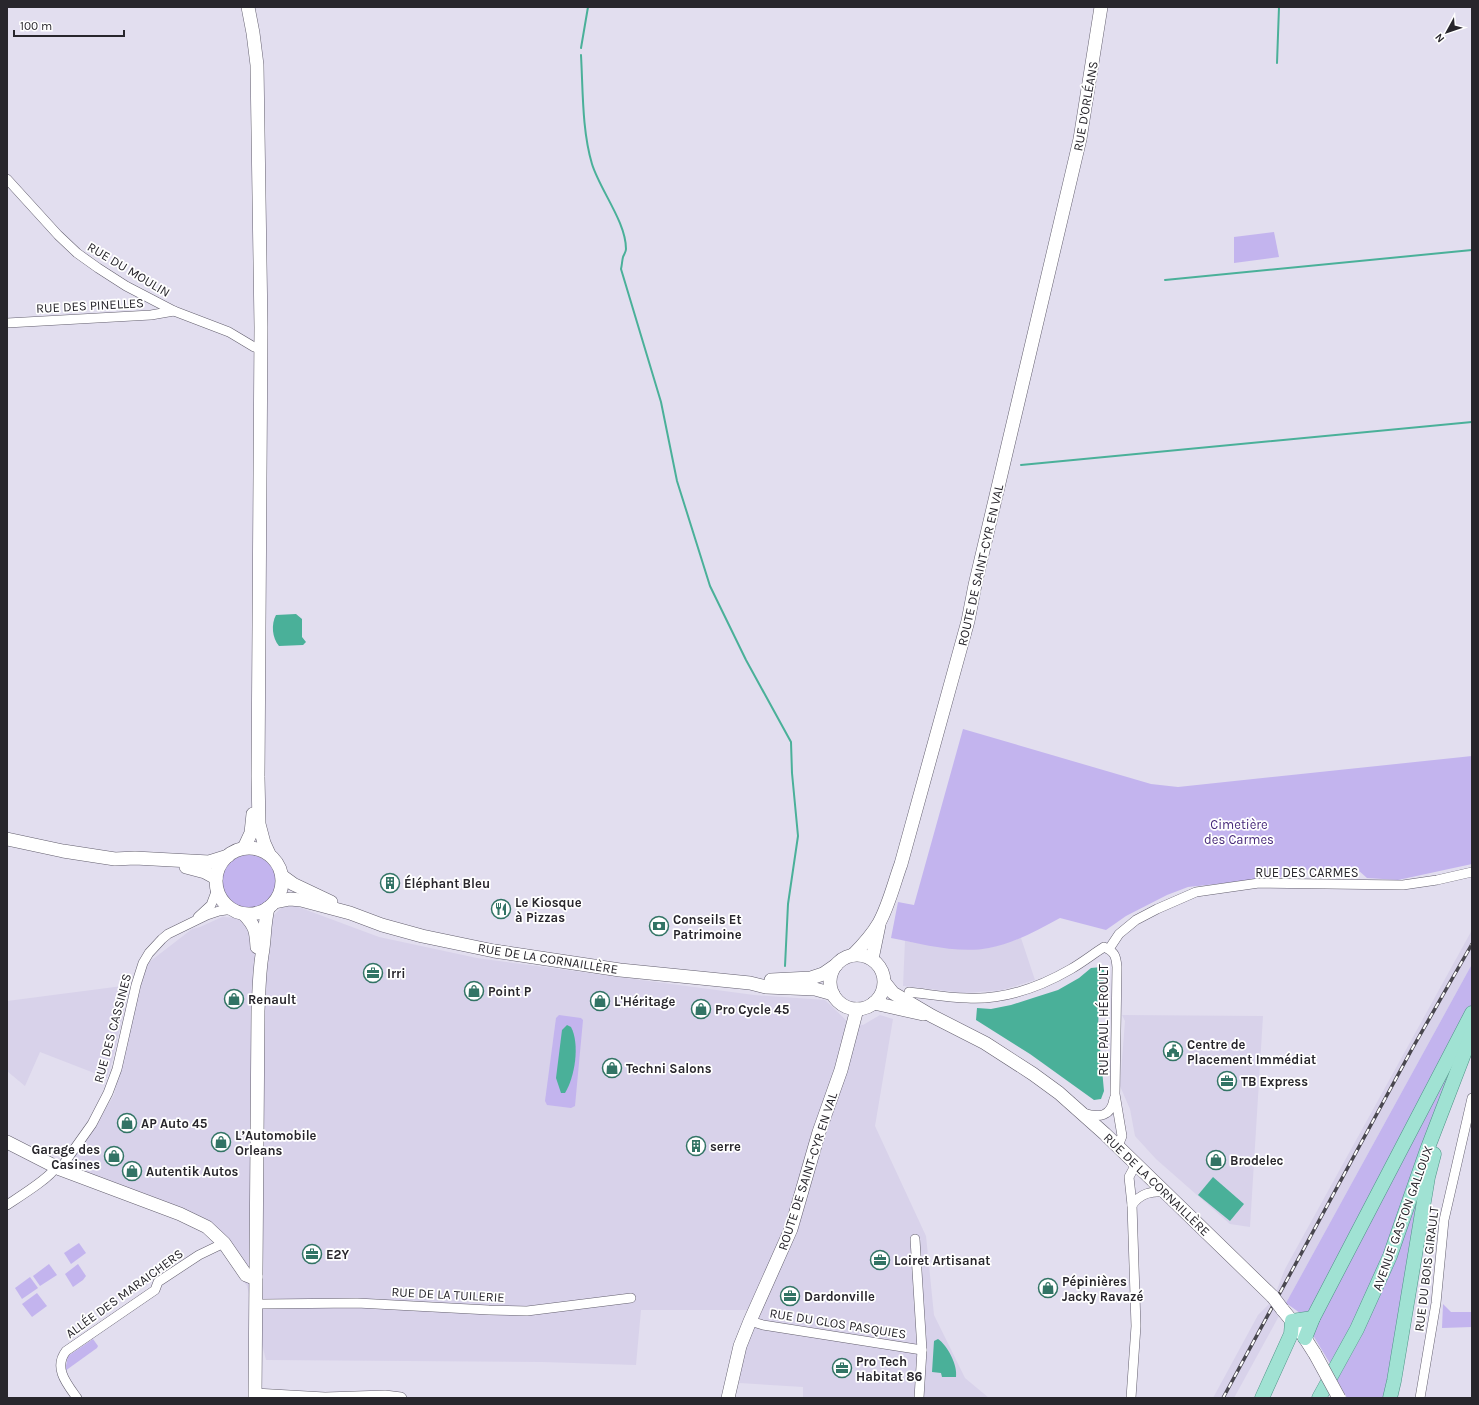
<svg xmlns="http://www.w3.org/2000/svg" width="1479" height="1405" font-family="Karla,sans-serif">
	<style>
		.built { fill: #d8d2ea }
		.green { fill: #c3b4ee }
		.water { fill: #4ab099 }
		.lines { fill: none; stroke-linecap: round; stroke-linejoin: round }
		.stream { stroke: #4ab099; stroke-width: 2 }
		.street-casing { stroke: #635f6e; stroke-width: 10 }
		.secondary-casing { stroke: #635f6e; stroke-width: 14 }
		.primary-casing { stroke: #4d9385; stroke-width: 15 }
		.street { stroke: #fff; stroke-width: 9 }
		.secondary { stroke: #fff; stroke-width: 13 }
		.primary { stroke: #a0e2d3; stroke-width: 14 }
		.rail-casing { stroke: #49474f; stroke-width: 3.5 }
		.rail { stroke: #fff; stroke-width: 2; stroke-dasharray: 6; stroke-linecap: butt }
		.secondary-bridge-casing { stroke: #635f6e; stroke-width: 14; stroke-linecap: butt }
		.secondary-bridge { stroke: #fff; stroke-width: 13 }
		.labels { text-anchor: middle; stroke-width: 3.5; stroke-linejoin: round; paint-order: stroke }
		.street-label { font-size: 13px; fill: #28262c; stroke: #fff }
		.park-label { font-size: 13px; fill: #47297a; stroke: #fff }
		.poi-label { font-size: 13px; font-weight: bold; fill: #28262c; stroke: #fff; text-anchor: start }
	</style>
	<rect width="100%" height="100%" fill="#e2deef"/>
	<g class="built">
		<path d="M293,905L379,937L477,958L754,995L825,1000L848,1022L863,1025L880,1015L893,1019L875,1126L926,1236L934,1315L965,1378L989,1398H803V1387L739,1383L750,1310H641L636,1365L542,1362L266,1360L247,1286L213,1240L207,1234L74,1171L72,1159L94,1128L114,1095L144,966L192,929L200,927L222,917L239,918L248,924L271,930L273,916L281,908Z"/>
		<path d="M1472,930V964L1286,1303L1276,1292L1285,1269Z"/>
		<path d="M1021,938L1035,980L1002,990L966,993L903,986L905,941L951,948L969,949L989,948Z"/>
		<path d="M130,985L114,1054L107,1078L40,1052L25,1086L7,1071V1001Z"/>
		<path d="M1122,1015L1263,1016L1250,1227L1230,1224L1156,1159L1135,1136L1130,1109L1120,1086L1125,1021Z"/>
		<path d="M1269,1304L1279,1316L1234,1398H1213L1258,1315Z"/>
	</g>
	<g class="green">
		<path d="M1274,232L1279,257L1234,263V237Z"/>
		<path d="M963,729L1151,784L1178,787L1472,756V864L1398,880L1367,878L1358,870L1320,871L1284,869L1281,877L1188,887L1167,895L1126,916L1106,930L1060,918C1038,930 1015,943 989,948C959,954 921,944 891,938L898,902L914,905Z"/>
		<circle cx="249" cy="882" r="27"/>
		<path d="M1472,964V1007L1308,1313H1300L1286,1303Z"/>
		<path d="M559,1015L581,1018L583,1020L575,1106L571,1108L547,1105L545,1101L556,1018Z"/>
		<path d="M1465,1033L1394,1235L1334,1362L1331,1365L1311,1332Z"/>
		<path d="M1426,1175L1385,1398H1347L1337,1380L1361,1337Z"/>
		<path d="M79,1243L86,1253L71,1264L64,1253Z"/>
		<path d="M49,1264L57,1275L40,1286L33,1276Z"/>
		<path d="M78,1264L86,1276L83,1280L73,1287L65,1274Z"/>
		<path d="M30,1277L38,1288L22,1299L15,1288Z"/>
		<path d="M37,1293L47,1306L32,1317L22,1304Z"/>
		<path d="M1443,1304L1451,1312H1472V1327L1442,1328Z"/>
		<path d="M93,1339L98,1346L97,1348L65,1371L68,1356Z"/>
	</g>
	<g class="water">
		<path d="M296,614L302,619V637L306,642L303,645L279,646C272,638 271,624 276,615Z"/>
		<path d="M1101,967L1104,970L1103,997L1099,1007L1098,1026L1104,1091L1101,1099L1094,1100L1030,1054L976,1020L977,1008L991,1009L1011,1005L1036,997L1058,990L1079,978L1091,968Z"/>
		<path d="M567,1025L571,1027C580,1044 575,1077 565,1093H561L556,1078L562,1030Z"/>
		<path d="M1213,1177L1244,1204L1230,1221L1198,1195Z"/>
		<path d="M938,1339C947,1345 958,1365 956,1377H942L941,1373L932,1372L934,1341Z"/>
	</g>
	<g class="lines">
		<g class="stream">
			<path d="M581,48L588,7"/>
			<path d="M581,55C583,91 582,130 592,164C600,190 626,222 626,249C626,252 624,254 623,257C622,261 622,265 621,269L661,402L677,481L710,586L746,660L791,742L792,773L798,836L788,904L785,966"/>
			<path d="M1277,63L1279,7"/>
			<path d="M1165,280L1472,250"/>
			<path d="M1021,465L1472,422"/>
		</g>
		<g class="street-casing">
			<g id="street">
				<path d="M7,179L58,235L77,253L98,268L126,286L174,311L229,332L254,347L261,349"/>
				<path d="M7,323L151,315L174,311"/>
				<path d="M198,917L211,905L217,889"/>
				<path d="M1109,949L1119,934L1136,920L1157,909L1196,892L1259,883L1403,885L1437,880L1472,872"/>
				<path d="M909,992C928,994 948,998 967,998C1003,1000 1040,987 1071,969C1083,962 1093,954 1104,947C1115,952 1116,956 1117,967L1115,1094L1122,1136L1118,1146"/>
				<path d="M1083,1113C1099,1118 1111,1117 1114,1099"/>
				<path d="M60,1169L92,1124L108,1093L117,1069L136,985L143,963L149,953L162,939L168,934L207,915L219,911L233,909"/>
				<path d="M7,1205C19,1197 50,1178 56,1167"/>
				<path d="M1132,1205C1141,1193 1151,1191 1166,1192"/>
				<path d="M915,1239L922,1350L919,1398"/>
				<path d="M263,1304L357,1303L489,1310L527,1311L631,1298"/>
				<path d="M750,1321L763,1325L922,1350"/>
				<path d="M255,1393L325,1397L385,1395L401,1397L402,1398"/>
				<path d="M77,1398C67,1384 53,1368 66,1351L155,1290L158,1282L199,1255L224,1243"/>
				<path d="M1131,1398L1136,1326L1132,1205L1129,1177L1136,1164"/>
				<path d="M1420,1398L1436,1303L1444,1220L1472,1098"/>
			</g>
		</g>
		<g class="secondary-casing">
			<g id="secondary">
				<path d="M248,7L253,33L257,65L261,327L258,777L259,824L264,843L269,854"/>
				<path d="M7,839L63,851L115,859L135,858L209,862L228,856"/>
				<path d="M244,848L251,833L253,814"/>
				<circle cx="249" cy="881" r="33"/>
				<path d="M186,867L205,872L216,878"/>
				<path d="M282,876L293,884L331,902"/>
				<path d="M275,902L290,899L301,900L350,913L382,925L422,936L494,951L620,970L750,983L766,987L815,989L833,994"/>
				<path d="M244,914C255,926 256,930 257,947"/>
				<circle cx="857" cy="982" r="27"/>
				<path d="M853,955C863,945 872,935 879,923C889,905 894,883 901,864L968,621L975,585L1080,139L1101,7"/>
				<path d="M872,959L879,925"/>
				<path d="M771,980L811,978L823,974L836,965"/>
				<path d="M885,983L893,993L932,1016L985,1043L1033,1074L1059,1093L1105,1134L1273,1297"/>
				<path d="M874,1003L923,1014"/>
				<path d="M7,1142L60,1169L180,1214L207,1227L224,1243L246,1275L251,1277H256"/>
				<path d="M1282,1309L1301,1332L1315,1354"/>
				<path d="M255,1398L258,1011C259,992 259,974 262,955C265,939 264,924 268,908"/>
				<path d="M728,1398L740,1346L750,1321L791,1229L819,1132L841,1070L857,1009"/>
			</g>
		</g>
		<g class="primary-casing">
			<g id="primary">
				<path d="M1305,1338L1313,1318L1472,1013"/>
				<path d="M1262,1398L1291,1334L1292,1321L1313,1318"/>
				<path d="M1319,1398L1357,1329L1390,1256L1427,1150L1472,1033"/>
				<path d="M1390,1398L1394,1381L1428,1177L1434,1154"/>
			</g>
		</g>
		<use href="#street" class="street"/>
		<use href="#secondary" class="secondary"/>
		<use href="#primary" class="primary"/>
		<g class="rail-casing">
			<path id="rail" d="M1223,1398L1412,1049L1472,944"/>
		</g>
		<use href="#rail" class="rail"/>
		<g class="secondary-bridge-casing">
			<g id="secondary-bridge">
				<path d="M1273,1297L1282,1309"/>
				<path d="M1315,1354L1339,1398"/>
			</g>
		</g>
		<use href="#secondary-bridge" class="secondary-bridge"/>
	</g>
	<defs>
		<g id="building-ring" transform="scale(1)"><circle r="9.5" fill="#fff" stroke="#327465" stroke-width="1.5"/><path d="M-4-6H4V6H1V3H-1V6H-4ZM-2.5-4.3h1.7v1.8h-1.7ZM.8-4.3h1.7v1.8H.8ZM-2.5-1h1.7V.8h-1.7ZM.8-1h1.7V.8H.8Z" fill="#327465"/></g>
		<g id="restaurant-ring" transform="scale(1)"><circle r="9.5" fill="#fff" stroke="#327465" stroke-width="1.5"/><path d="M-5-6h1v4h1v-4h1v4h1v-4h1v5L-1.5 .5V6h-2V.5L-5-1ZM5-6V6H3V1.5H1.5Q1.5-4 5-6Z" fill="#327465"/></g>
		<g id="bank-ring" transform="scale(1)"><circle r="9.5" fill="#fff" stroke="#327465" stroke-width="1.5"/><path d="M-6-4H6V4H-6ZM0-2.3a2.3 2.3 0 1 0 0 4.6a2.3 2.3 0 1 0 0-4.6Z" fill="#327465"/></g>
		<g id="office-ring" transform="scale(1)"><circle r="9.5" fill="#fff" stroke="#327465" stroke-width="1.5"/><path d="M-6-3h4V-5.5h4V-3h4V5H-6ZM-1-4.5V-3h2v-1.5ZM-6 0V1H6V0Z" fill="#327465"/></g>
		<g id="shop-ring" transform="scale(1)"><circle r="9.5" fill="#fff" stroke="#327465" stroke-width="1.5"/><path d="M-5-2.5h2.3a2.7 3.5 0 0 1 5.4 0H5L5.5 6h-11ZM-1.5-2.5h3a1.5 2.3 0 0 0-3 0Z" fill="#327465"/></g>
		<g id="civic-ring" transform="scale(1)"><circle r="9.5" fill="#fff" stroke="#327465" stroke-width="1.5"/><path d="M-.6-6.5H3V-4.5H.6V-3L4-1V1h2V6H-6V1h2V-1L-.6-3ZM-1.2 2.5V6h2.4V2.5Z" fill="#327465"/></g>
	</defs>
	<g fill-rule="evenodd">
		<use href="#building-ring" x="390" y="883"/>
		<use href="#restaurant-ring" x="501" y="909"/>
		<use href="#bank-ring" x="659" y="926"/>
		<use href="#office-ring" x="373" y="973"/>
		<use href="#shop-ring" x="474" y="991"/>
		<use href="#shop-ring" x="234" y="999"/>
		<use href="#shop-ring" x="600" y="1001"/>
		<use href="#shop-ring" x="701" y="1009"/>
		<use href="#civic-ring" x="1173" y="1051"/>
		<use href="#shop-ring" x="612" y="1068"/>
		<use href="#office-ring" x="1227" y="1081"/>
		<use href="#shop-ring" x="127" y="1123"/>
		<use href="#shop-ring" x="221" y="1142"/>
		<use href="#building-ring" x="696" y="1146"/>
		<use href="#shop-ring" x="114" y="1156"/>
		<use href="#shop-ring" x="1216" y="1160"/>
		<use href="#shop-ring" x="132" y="1171"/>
		<use href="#office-ring" x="312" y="1254"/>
		<use href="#office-ring" x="880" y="1260"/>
		<use href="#shop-ring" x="1048" y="1288"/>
		<use href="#office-ring" x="790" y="1296"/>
		<use href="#office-ring" x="842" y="1368"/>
	</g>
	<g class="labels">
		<g class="street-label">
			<text transform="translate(1085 106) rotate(-80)" y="5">RUE D'ORLÉANS</text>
			<text transform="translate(129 269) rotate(31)" y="5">RUE DU MOULIN</text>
			<text transform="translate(90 305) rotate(-3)" y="5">RUE DES PINELLES</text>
			<text transform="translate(980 565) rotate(-77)" y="5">ROUTE DE SAINT-CYR EN VAL</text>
			<text x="1307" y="877">RUE DES CARMES</text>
			<text transform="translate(548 958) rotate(9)" y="5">RUE DE LA CORNAILLÈRE</text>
			<text transform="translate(1103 1020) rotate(-90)" y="5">RUE PAUL HÉROULT</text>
			<text transform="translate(112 1028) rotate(-75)" y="5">RUE DES CASSINES</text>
			<text transform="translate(807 1171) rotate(-72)" y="5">ROUTE DE SAINT-CYR EN VAL</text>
			<text transform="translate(1157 1184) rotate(44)" y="5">RUE DE LA CORNAILLÈRE</text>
			<text transform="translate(1402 1218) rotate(-70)" y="5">AVENUE GASTON GALLOUX</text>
			<text transform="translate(1426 1269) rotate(-83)" y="5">RUE DU BOIS GIRAULT</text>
			<text transform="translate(124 1293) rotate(-36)" y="5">ALLÉE DES MARAICHERS</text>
			<text transform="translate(448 1294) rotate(3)" y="5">RUE DE LA TUILERIE</text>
			<text transform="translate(838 1323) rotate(9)" y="5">RUE DU CLOS PASQUIES</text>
		</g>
		<g class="park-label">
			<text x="1239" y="829">Cimetière<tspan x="1239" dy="15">des Carmes</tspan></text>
		</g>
		<g class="poi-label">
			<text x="404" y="888">Éléphant Bleu</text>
			<text x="515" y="907">Le Kiosque<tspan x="515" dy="15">à Pizzas</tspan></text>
			<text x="673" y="924">Conseils Et<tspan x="673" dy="15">Patrimoine</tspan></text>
			<text x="387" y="978">Irri</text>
			<text x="488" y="996">Point P</text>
			<text x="248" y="1004">Renault</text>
			<text x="614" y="1006">L'Héritage</text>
			<text x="715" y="1014">Pro Cycle 45</text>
			<text x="1187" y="1049">Centre de<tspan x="1187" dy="15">Placement Immédiat</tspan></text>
			<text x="626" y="1073">Techni Salons</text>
			<text x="1241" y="1086">TB Express</text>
			<text x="141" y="1128">AP Auto 45</text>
			<text x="235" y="1140">L’Automobile<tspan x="235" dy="15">Orleans</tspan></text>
			<text x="710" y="1151">serre</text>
			<text x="100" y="1154" text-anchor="end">Garage des<tspan x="100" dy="15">Casines</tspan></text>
			<text x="1230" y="1165">Brodelec</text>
			<text x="146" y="1176">Autentik Autos</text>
			<text x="326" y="1259">E2Y</text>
			<text x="894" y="1265">Loiret Artisanat</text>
			<text x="1062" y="1286">Pépinières<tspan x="1062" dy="15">Jacky Ravazé</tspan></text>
			<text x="804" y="1301">Dardonville</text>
			<text x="856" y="1366">Pro Tech<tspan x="856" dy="15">Habitat 86</tspan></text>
		</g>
	</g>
	<rect width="1479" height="1405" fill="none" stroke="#28262c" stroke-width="16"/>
	<g transform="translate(1447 32) rotate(230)" stroke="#ffffff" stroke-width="3" paint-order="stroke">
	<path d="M0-3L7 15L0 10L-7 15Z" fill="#28262c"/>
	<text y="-6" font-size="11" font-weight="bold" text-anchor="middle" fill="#28262c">N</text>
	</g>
	<path d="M14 30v6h110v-6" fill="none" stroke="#28262c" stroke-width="2"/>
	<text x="20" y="30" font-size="12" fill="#28262c" stroke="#ffffff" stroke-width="3" paint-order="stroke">100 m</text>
</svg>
